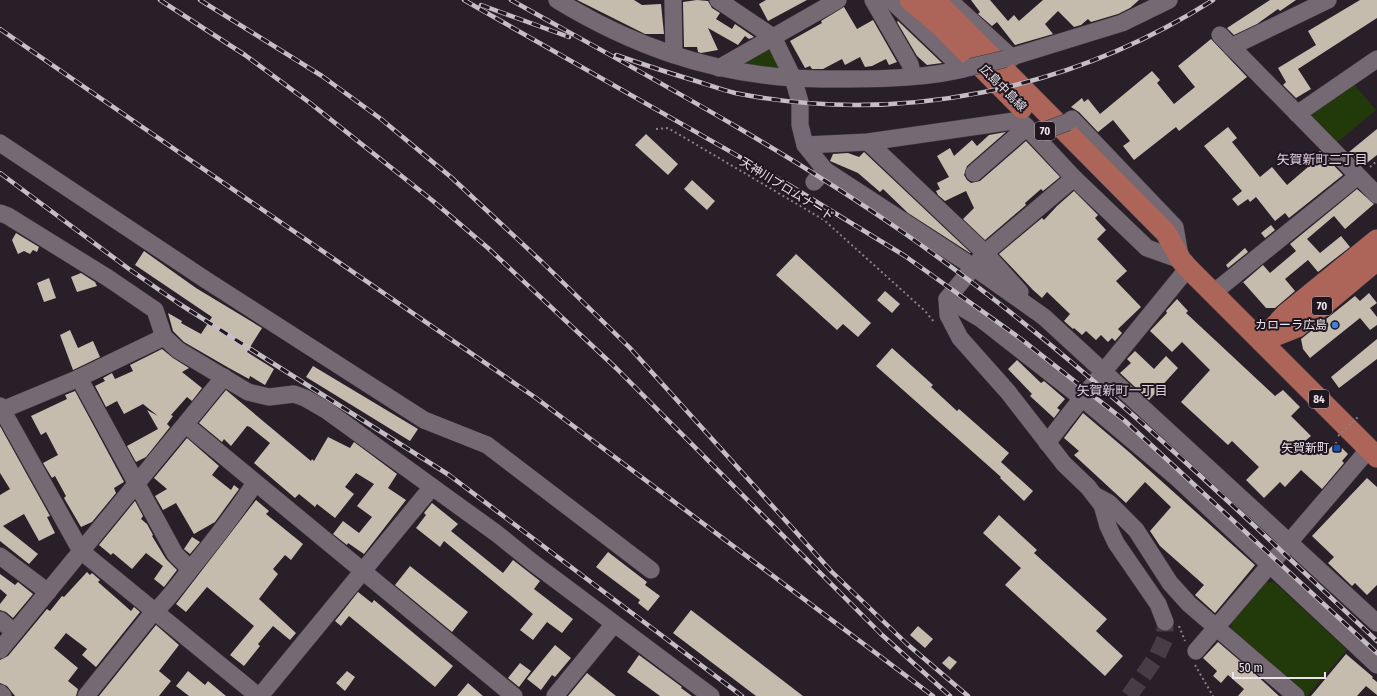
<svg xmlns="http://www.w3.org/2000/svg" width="1377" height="696" font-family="'Fira Sans Condensed','Noto Sans JP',sans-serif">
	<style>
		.green { fill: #22390a }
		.building { fill: #c6bcae }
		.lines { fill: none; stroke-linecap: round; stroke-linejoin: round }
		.minor-tunnel { stroke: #463d46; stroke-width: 17; stroke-dasharray: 17 8; stroke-linecap: butt }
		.minor-casing { stroke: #423941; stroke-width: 18 }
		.major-casing { stroke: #423941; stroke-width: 22 }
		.path { stroke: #898089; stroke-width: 2; stroke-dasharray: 2 3; stroke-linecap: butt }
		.minor { stroke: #756974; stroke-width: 17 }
		.major { stroke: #ad6559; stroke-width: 21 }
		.rail-casing { stroke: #c5bec5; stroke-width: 4.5 }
		.rail { stroke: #1f161f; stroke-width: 3; stroke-dasharray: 9; stroke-linecap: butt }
		.minor-bridge-casing { stroke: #423941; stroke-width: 18; stroke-linecap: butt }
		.path-bridge { stroke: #898089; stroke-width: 2; stroke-dasharray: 2 3; stroke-linecap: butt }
		.minor-bridge { stroke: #756974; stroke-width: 17 }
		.shop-dot { fill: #3f7fe0; stroke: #1f161f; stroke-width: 1.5 }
		.transit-dot { fill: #1a4fb4; stroke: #1f161f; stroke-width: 1.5 }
		.labels { text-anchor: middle; stroke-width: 4; stroke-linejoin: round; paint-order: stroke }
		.shield { fill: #1f161f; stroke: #aea6ae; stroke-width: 1 }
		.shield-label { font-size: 11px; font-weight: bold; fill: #ebe4eb }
		.street-label { font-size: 12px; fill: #ebe4eb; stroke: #1f161f }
		.poi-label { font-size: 12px; fill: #ebe4eb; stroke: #1f161f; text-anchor: end }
		.neighbourhood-label { font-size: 13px; fill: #dfd1de; stroke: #1f161f }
	</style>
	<rect width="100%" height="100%" fill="#291f29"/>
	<g class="green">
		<path d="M766,48L772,50L779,67L777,70L746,65L745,60Z"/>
		<path d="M1352,82L1376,110L1335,144L1305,114Z"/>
		<path d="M1266,582H1274L1347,650L1307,696H1305L1232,632L1231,623Z"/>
	</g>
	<g class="building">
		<path d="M577,0H634L642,5L661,4L664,34H645Z"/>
		<path d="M697,0L708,1L712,8L720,13L716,19L732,29L735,24L754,37L749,39L745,36L738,45L708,28L718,50L701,53L698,52L697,47H684L683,2Z"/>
		<path d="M766,0H807L768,21L759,4Z"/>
		<path d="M971,0H990L1008,21L1014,15L1019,21L1043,0H1139L1130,8L1118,14L1091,22L1088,19L1081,25L1074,27L1058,11L1045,24L1053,34L1015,45L997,22L992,26L978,14L980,12Z"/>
		<path d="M1270,0H1296L1280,11L1278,9L1257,24L1234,35L1227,28Z"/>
		<path d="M1360,0H1377V18L1298,69L1311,89L1296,98L1283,85L1286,82L1278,68L1316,45L1308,31Z"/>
		<path d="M844,7L857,29L873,20L897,62L889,65L886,59L872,66L865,67L860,57L845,65L842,59L823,69H812L810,66L805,68L790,41L822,23L821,21Z"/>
		<path d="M898,21L942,63L927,65L917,56L897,22Z"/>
		<path d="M1211,39L1247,77L1179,131L1176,127L1134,160L1123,146L1130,141L1113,120L1098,132L1079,112L1071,107L1082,98L1084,102L1088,99L1100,114L1152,71L1160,80L1157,83L1174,104L1195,87L1178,66Z"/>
		<path d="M1228,127L1237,138L1232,142L1260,177L1272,167L1287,185L1308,167L1302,160L1311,152L1315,156L1320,151L1343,175L1289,218L1285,213L1275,221L1256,197L1250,202L1248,199L1238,206L1232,199L1242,191L1204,146Z"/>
		<path d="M1377,129V155L1363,166L1349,152Z"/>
		<path d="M1006,132L967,166L964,175L967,180L971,183L980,181L1026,141L1060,177L1043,191L1041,189L1025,203L1026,205L985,240L963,219L974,208L966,191L945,201L938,195L936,191L940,189L937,183L949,177L937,156L950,148L954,156L972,140L977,146L989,135Z"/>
		<path d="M646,134L678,164L668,175L635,145Z"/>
		<path d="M864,152L971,253H970L908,213L883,189L880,192L858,173L830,161L833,154L848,153L859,157Z"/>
		<path d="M692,180L715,201L707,210L684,189Z"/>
		<path d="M1357,189L1374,204L1345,229L1334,216L1307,239L1320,253L1341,236L1350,247L1318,272L1308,260L1285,279L1295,291L1275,308H1266L1243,282L1241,284L1263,265L1270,273L1296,251L1290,244Z"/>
		<path d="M1074,191L1098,215L1095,218L1106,230L1097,239L1127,271L1116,281L1141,307L1118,329L1122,333L1115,341L1112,338L1108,342L1101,335L1096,340L1086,331L1082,335L1074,328L1073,329L1064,321L1070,314L1047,292L1042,298L1033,290L999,254L1042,218L1044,220L1057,206Z"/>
		<path d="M1271,225L1275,230L1265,238L1261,233Z"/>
		<path d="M16,233L39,247L37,252L33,250L30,254L24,251L18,254L12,240Z"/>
		<path d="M1245,248L1248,252L1228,268L1226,265Z"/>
		<path d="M144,251L196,288L262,328L247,352L274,369L265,385L250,376L249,379L229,368L184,342L173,331L168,313L182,321L181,323L201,334L212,317L135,265Z"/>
		<path d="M796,254L871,323L858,337L843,324L837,330L776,275Z"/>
		<path d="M81,273L95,282L97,286L77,292L71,277Z"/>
		<path d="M49,278L56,298L44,302L37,283Z"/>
		<path d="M885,291L900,304L892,313L877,300Z"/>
		<path d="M1369,293L1377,303L1370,308L1377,317V325L1370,330L1360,318L1310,358L1303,349L1301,339L1355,296L1360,301Z"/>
		<path d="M1177,299L1188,311L1186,313L1275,396L1283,390L1300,407L1291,416L1311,436L1305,441L1319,455L1321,453L1323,455L1336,442L1348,454L1342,461L1344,463L1322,489L1301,470L1285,487L1280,482L1264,498L1246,480L1259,467L1232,441L1228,445L1181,402L1210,370L1182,342L1172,352L1150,331L1167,313L1166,311Z"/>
		<path d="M70,330L78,348L93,341L100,357L73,370L60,335Z"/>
		<path d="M1377,339V359L1339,388L1331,377Z"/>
		<path d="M892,348L933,385L931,387L957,411L959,409L1009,453L1001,462L1033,491L1024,501L1000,478L1001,477L876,366Z"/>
		<path d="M162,349L173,358L189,368L182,372L202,388L192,401L187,397L171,415L173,416L167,424L170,427L146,457L136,462L127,446L158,429L147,410L158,416L143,404L124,414L117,401L106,407L95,386L105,381L103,378L112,373L115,379L133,371L130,365Z"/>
		<path d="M1135,351L1154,369L1166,356L1178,368L1149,400L1120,373L1131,363L1127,359Z"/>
		<path d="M1017,360L1041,383L1044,381L1065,399L1057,408L1060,410L1054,418L1030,396L1032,394L1008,369Z"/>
		<path d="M313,366L418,429L410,441L306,377Z"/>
		<path d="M226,390L311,461L312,459L314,461L328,437L350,448L354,442L397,474L388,488L406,500L364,554L348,543L347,545L333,534L343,521L359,533L372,517L357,506L374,484L356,473L345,487L354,494L335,518L317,504L315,507L299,494L295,498L254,463L270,443L250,427L247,426L231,446L224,439L222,442L199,423Z"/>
		<path d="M75,391L124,482L114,488L116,493L92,522L81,527L64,498L66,496L55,476L52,478L43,463L58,455L46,432L41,435L31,416L67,399L65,395Z"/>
		<path d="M1083,413L1129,452L1255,565L1215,613L1195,595L1204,585L1160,546L1150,531L1171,507L1145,482L1126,503L1074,455L1079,451L1064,438Z"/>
		<path d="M0,426L50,516L47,517L55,533L39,541L24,514L3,526L38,554L29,564L0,541V495L10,489L0,473Z"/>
		<path d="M187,438L219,466L212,475L231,490L234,485L239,489L215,522L194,534L176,503L163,510L155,496L167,489L154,478Z"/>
		<path d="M1367,478L1377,487V585L1367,595L1355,583L1352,586L1328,563L1334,557L1312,536Z"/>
		<path d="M256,500L269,511L266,514L303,544L291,560L285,555L273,569L278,574L259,599L296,633L290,640L273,626L258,644L260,646L244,666L230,655L254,626L207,587L186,612L176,604Z"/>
		<path d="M135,501L143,516L141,519L147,524L153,535L152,536L166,559L177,570L164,587L154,579L163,566L146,553L132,569L113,553L111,555L99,545Z"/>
		<path d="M432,503L458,524L451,531L503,573L513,560L540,581L534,589L573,619L562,633L547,622L533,640L520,630L533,614L444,541L440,547L416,528L426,515L424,513Z"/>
		<path d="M999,515L1037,550L1034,553L1107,619L1096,631L1123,656L1105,676L1005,585L1021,568L983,533Z"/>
		<path d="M192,537L200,542L190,554L184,549Z"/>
		<path d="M608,552L647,582L645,585L660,596L648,611L638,603L640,600L596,567Z"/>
		<path d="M410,566L468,612L452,632L395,585Z"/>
		<path d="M87,572L90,575L92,573L100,580L98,582L131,611L134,607L140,612L96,667L82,655L87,649L66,633L54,648L78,668L68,681L78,689L76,696H15L7,686L0,683V660L8,656L47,609L50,611L62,596L64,597Z"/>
		<path d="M0,574L15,585L18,582L33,594L13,618L6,612L0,610V604L7,595L0,589Z"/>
		<path d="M358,592L372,603L374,600L453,666L435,687L349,616L341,626L335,621Z"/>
		<path d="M691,610L803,696H756L673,633Z"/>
		<path d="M156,625L179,645L159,671L171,681L159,696H99Z"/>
		<path d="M918,626L933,639L925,648L910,635Z"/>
		<path d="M1218,642L1253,672L1279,696H1238L1244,689L1228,675L1221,683L1213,676L1217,671L1203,658Z"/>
		<path d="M555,645L571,658L555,677L552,675L541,690L527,679Z"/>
		<path d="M1346,654L1373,677L1372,678L1377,682V695L1366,686L1357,696H1311Z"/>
		<path d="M639,655L682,687L681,688L692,696H660L627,672Z"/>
		<path d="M949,656L957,662L950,670L942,663Z"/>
		<path d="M520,663L531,671L519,687L508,678Z"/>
		<path d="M188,671L205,685L208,681L226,696H189L176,686Z"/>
		<path d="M347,671L355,677L345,691L336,683Z"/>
		<path d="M587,673L616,696H568Z"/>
		<path d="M468,683L483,696H457Z"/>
	</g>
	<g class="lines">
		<path class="minor-tunnel" d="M1129,696L1157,656L1165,639V622"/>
		<g class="minor-casing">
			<g id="minor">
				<path d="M557,0C631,45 706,72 793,78C810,79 828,79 845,79C886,79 931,78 971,67"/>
				<path d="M673,0L674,55"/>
				<path d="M718,0L773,37L793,78L800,102V125L805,145L825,170L972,266L1044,317L1377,623"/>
				<path d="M873,0L910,64L913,76"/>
				<path d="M891,0L963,69"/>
				<path d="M949,0L1012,58"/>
				<path d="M1220,35L1377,195"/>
				<path d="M1231,47L1328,0"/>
				<path d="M1005,59L1122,23L1169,0"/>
				<path d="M719,68L838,0"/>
				<path d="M1297,114L1377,59"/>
				<path d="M1068,122L1072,119L1175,227L1179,250"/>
				<path d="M868,142L985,253L1020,292"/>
				<path d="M0,143L206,280L424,420L487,445L651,570"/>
				<path d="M805,145L868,142L1020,120L1074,178L1147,248L1181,260"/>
				<path d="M974,173L1027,127"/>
				<path d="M1074,178L985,253L947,299L948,315L960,338L1008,392L1064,464L1088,487L1102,505L1108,526L1116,543L1158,604L1165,622"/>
				<path d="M814,182L825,170"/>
				<path d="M0,213L8,216L108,278L155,310L164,337L178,350L248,392L269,397L294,394L305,398L326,410L496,533L532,562L711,696"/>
				<path d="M1213,293L1358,176"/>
				<path d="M947,299L981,319L1082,398L1176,477L1377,665"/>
				<path d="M79,378L175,554L190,569"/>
				<path d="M0,406L81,551L258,696"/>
				<path d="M0,411L79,378L164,337"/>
				<path d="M186,425L514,696"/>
				<path d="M1047,443L1082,398L1188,268"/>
				<path d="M1096,496L1109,503L1136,530L1170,583L1189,604L1296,696"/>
				<path d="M0,556L48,592"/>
				<path d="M0,620L14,632"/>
				<path d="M0,650L224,377"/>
				<path d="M1196,651L1369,449"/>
				<path d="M0,693L3,696"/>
				<path d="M86,696L151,615C168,601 180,582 194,565C215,539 236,512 255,483"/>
				<path d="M260,696L432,487"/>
				<path d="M555,696L614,624"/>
			</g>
		</g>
		<g class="major-casing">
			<g id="major">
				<path d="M910,0L942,27L1022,108"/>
				<path d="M935,0L1166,233L1181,260L1188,268L1377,457"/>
				<path d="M1264,340L1297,327L1377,260"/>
				<path d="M1261,341L1286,314L1377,240"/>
			</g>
		</g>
		<g class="path">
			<path d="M656,129L668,128L824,220L925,311L935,323"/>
			<path d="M1370,167L1377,161"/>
			<path d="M1179,626L1185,641"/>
			<path d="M1195,665L1213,696"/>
		</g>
		<use href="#minor" class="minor"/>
		<use href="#major" class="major"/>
		<g class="rail-casing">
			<g id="rail">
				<path d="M160,0L245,55L310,103L433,201L488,248L616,368L881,634L950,696"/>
				<path d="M200,0L322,76L381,119L452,178L542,262L630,348L832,572L907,644L968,696"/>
				<path d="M464,0L789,185L905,256L1021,339L1124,420L1377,653"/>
				<path d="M511,0C644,74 779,146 904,233C1075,352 1225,498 1377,641"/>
				<path d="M481,5L569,37"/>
				<path d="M0,29L536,398L933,696"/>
				<path d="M616,55C642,64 669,73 696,81C709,85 722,90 735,93C899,126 1073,89 1213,0"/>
				<path d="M0,173L129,269L178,303L449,475L742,696"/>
			</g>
		</g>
		<use href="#rail" class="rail"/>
		<g class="minor-bridge-casing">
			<g id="minor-bridge">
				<path d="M971,67L1005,59"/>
				<path d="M1038,133L1068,122"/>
			</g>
		</g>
		<path class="path-bridge" d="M1338,436L1358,417"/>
		<use href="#minor-bridge" class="minor-bridge"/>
	</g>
	<circle class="shop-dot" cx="1335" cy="325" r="4"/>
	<rect class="transit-dot" x="1333" y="444" width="8" height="8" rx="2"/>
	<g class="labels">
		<g class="shield">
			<rect x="1035" y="122" width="20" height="18" rx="3"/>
			<rect x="1312" y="297" width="20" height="18" rx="3"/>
			<rect x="1309" y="390" width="20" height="18" rx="3"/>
		</g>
		<g class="shield-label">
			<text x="1045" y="135">70</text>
			<text x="1322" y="310">70</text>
			<text x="1319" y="403">84</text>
		</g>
		<g class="street-label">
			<text transform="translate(1003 88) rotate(45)" y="4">広島中島線</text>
			<text transform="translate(787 189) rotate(32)" y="4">天神川プロムナード</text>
		</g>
		<g class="poi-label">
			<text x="1327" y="329">カローラ広島</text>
			<text x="1329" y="452">矢賀新町</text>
		</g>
		<g class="neighbourhood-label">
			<text x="1322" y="164">矢賀新町二丁目</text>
			<text x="1122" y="395">矢賀新町一丁目</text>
		</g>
	</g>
	<path d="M1233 672v6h92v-6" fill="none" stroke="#ebe4eb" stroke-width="2"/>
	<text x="1239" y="672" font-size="12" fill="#ebe4eb" stroke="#1f161f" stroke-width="3" paint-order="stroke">50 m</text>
</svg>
